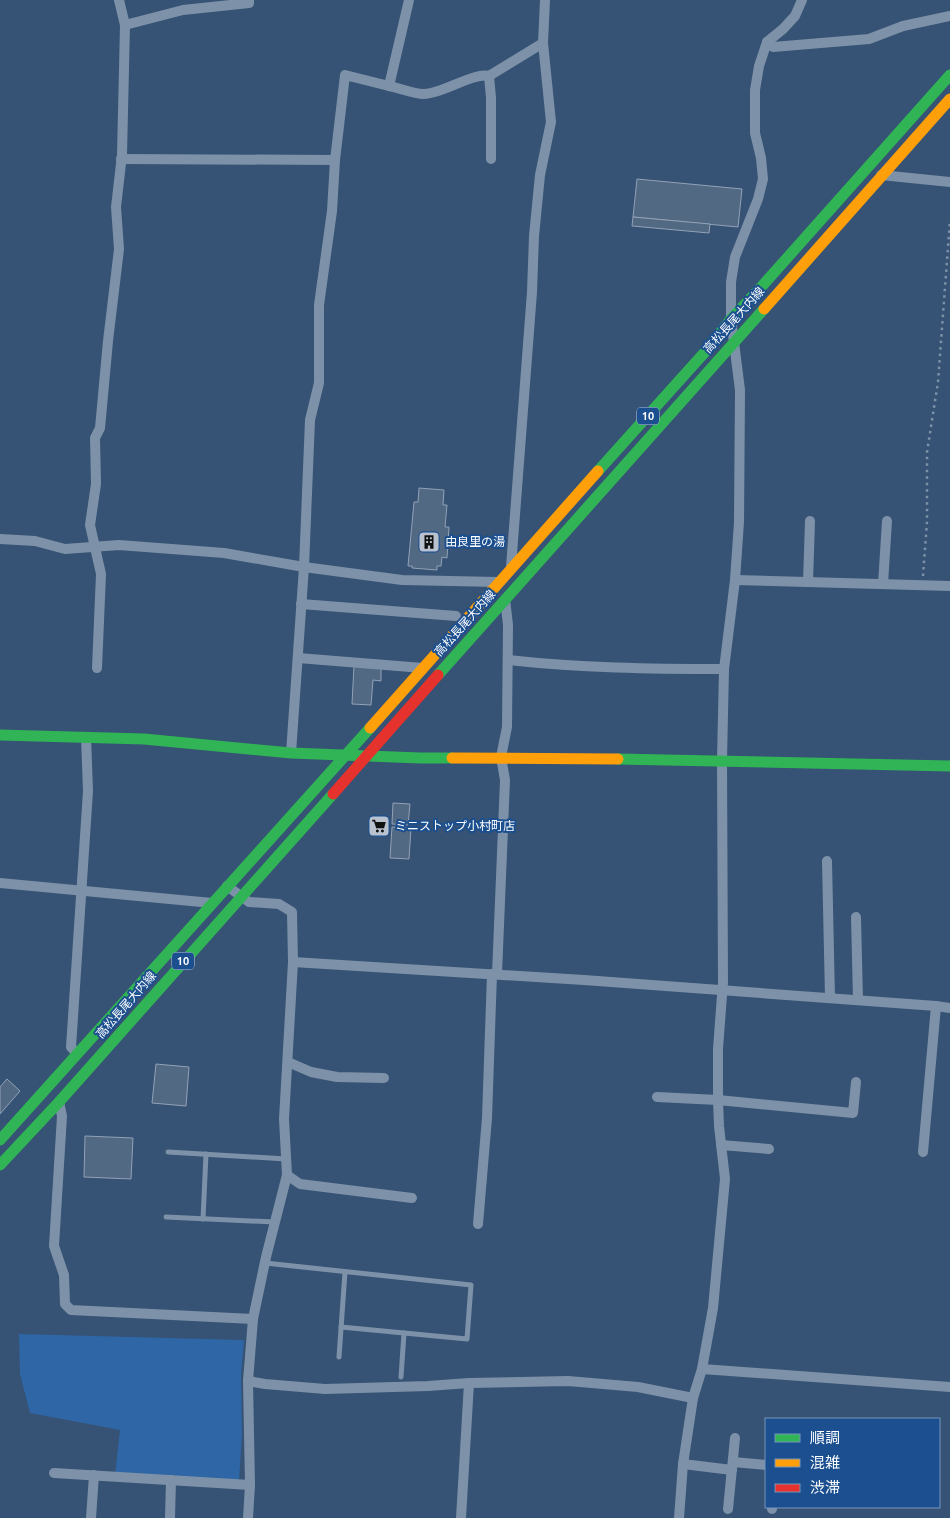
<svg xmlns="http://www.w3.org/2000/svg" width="950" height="1518" font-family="Ubuntu,'Noto Sans JP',sans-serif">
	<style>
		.green { fill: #2f66a5 }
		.building { fill: #526984; stroke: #92a2b6 }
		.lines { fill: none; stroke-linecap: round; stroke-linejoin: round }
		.path { stroke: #7d92a8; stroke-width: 2.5; stroke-dasharray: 2.5 4; stroke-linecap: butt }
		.lane { stroke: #7d92a8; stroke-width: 5 }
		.street { stroke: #7d92a8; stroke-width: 10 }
		.fast { stroke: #30b455; stroke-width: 11 }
		.slow { stroke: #ff9f0a; stroke-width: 11 }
		.jam { stroke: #e5322d; stroke-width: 11 }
		.labels { text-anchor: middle; stroke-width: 4; stroke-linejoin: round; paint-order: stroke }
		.shield { fill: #1b4f8f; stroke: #bbcadd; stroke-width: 1 }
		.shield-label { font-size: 11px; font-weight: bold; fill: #fff }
		.street-label { font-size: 12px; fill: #fff; stroke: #1b4f8f }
		.poi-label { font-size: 12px; fill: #fff; stroke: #1b4f8f; text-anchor: start }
	</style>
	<rect width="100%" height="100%" fill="#365274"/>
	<path class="green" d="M19,1334L244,1340L241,1375L242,1434L239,1481L115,1475L120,1430L30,1413L20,1374Z"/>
	<g class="building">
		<path d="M637,179L742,189L738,227L633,217Z"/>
		<path d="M633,217L710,224L709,233L632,226Z"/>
		<path d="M419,488L444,490L443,505H447L445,527H449L447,558L442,557L441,566H437V570L412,568V566H408L414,502H418Z"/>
		<path d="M354,665L381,667V681L373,680L371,705L352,704Z"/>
		<path d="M393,803L410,804L408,825L392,824Z"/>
		<path d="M392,827L411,828L409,859L390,858Z"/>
		<path d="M156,1064L189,1067L186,1106L152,1103Z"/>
		<path d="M7,1079L20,1091L0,1114V1087Z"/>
		<path d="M85,1136L133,1138L131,1179L84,1177Z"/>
	</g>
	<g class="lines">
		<path class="path" d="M923,576L927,522V452L938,382L950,220"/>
		<g class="lane">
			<path d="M168,1152L286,1159"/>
			<path d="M166,1217L275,1222"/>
			<path d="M203,1219L206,1154"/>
			<path d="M265,1263L471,1285L467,1339L341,1327"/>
			<path d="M339,1357L345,1272"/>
			<path d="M401,1377L404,1333"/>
		</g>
		<g class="street">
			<path d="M125,25L183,10L249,3V0"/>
			<path d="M767,42L773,47L869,39L903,26L950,16"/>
			<path d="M489,76L491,98V159"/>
			<path d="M389,86C399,88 414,94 424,94C442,94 474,72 489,76L543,43L545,0"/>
			<path d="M121,159L335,160"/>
			<path d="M881,175L950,182"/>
			<path d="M0,539L35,541L65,549L119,545L224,553L304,567L402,580L498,582"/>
			<path d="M511,567L532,292L534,236L540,175L551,122L543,43"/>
			<path d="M735,580L950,586"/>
			<path d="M808,582L810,521"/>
			<path d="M883,584L887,521"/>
			<path d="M301,604L456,616"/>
			<path d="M298,658L423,668"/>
			<path d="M508,660C580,668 652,669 724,669"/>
			<path d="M97,668L101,574L90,525L96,484L95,438L100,428L108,341L119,249L116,207L122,155L125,25L119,0"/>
			<path d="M291,753L304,567L310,420L319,383V305L332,211L335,160L345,75L389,86L409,0"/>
			<path d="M827,861L830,998"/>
			<path d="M0,883L212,903"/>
			<path d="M227,886L249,902L279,904L292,912L293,962L284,1119L287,1175L266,1257L253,1319L248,1381L250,1485L248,1518"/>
			<path d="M856,917L858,1000"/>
			<path d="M293,962L584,980L936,1006L950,1008"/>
			<path d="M497,974L505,780L501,757L507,727L508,625L505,599"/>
			<path d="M77,1054L71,1047L88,791L86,737"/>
			<path d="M288,1062L311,1072L337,1077L384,1078"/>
			<path d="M657,1097L718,1100L853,1113L856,1082"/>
			<path d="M59,1102L62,1116L54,1246L64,1275L65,1304L71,1310L253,1319"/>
			<path d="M721,1145L769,1149"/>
			<path d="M923,1152L936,1006"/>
			<path d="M287,1175L300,1184L412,1198"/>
			<path d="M478,1224L487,1118L492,974"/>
			<path d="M702,1369L950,1387"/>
			<path d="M248,1381L265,1384L325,1389L428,1386L469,1383L568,1381L638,1387L693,1398"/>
			<path d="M733,1462L766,1465"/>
			<path d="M683,1464L732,1470"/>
			<path d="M54,1473L250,1485"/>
			<path d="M728,1509L735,1438"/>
			<path d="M772,1509V1507"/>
			<path d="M91,1518L94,1475"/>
			<path d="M170,1518L171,1480"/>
			<path d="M461,1518L469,1383"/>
			<path d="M679,1518L683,1464L693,1398L702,1369L713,1308L725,1179L719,1126L718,1100V1049L723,982L722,760L724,669L735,580L739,522L740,390L731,319V282L735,257L758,199L763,179L761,158L755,133V90L759,66L767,42L783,29L795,16L802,0"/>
		</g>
		<g class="fast">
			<path d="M598,471L705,352L731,319L763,285L950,75"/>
			<path d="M438,675L764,309"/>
			<path d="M0,735L144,739L291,753L420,758H452"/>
			<path d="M618,759L950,766"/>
			<path d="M0,1140L370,728"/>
			<path d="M0,1165L59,1102L333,794"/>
		</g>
		<g class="slow">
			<path d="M764,309L950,99"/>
			<path d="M370,728L598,471"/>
			<path d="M452,758L618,759"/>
		</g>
		<path class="jam" d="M333,794L438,675"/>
	</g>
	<defs>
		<g id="building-square" transform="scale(1.125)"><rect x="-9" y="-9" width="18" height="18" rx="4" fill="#b9c2ce" stroke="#1b4f8f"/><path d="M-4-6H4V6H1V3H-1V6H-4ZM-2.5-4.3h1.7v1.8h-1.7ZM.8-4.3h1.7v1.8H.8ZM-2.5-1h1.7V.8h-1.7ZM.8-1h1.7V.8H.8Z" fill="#111"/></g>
		<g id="supermarket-square" transform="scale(1.125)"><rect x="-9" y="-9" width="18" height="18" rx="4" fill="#b9c2ce" stroke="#1b4f8f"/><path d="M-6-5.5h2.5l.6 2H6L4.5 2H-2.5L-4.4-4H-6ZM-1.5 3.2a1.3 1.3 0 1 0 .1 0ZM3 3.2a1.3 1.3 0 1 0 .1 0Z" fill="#111"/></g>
	</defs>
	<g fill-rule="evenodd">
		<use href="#building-square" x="429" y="542"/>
		<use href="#supermarket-square" x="379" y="826"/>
	</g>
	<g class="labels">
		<g class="shield">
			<rect x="637" y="407.5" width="22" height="17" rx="4"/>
			<rect x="172" y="952.5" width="22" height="17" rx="4"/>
		</g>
		<g class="shield-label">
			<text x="648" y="420">10</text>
			<text x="183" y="965">10</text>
		</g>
		<g class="street-label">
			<text transform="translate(734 320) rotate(-48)" y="4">高松長尾大内線</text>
			<text transform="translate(465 623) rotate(-48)" y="4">高松長尾大内線</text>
			<text transform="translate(126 1005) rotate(-49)" y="4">高松長尾大内線</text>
		</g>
		<g class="poi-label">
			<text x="445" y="546">由良里の湯</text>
			<text x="395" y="830">ミニストップ小村町店</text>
		</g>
	</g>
	<rect x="765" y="1418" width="175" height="90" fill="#1b4f8f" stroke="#7695bc"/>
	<rect x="775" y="1434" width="25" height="8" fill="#30b455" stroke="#7695bc"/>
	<text x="810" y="1443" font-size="15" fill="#ffffff">順調</text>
	<rect x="775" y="1459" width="25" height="8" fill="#ff9f0a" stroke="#7695bc"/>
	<text x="810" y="1468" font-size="15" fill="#ffffff">混雑</text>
	<rect x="775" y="1484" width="25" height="8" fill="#e5322d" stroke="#7695bc"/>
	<text x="810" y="1493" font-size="15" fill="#ffffff">渋滞</text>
</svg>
